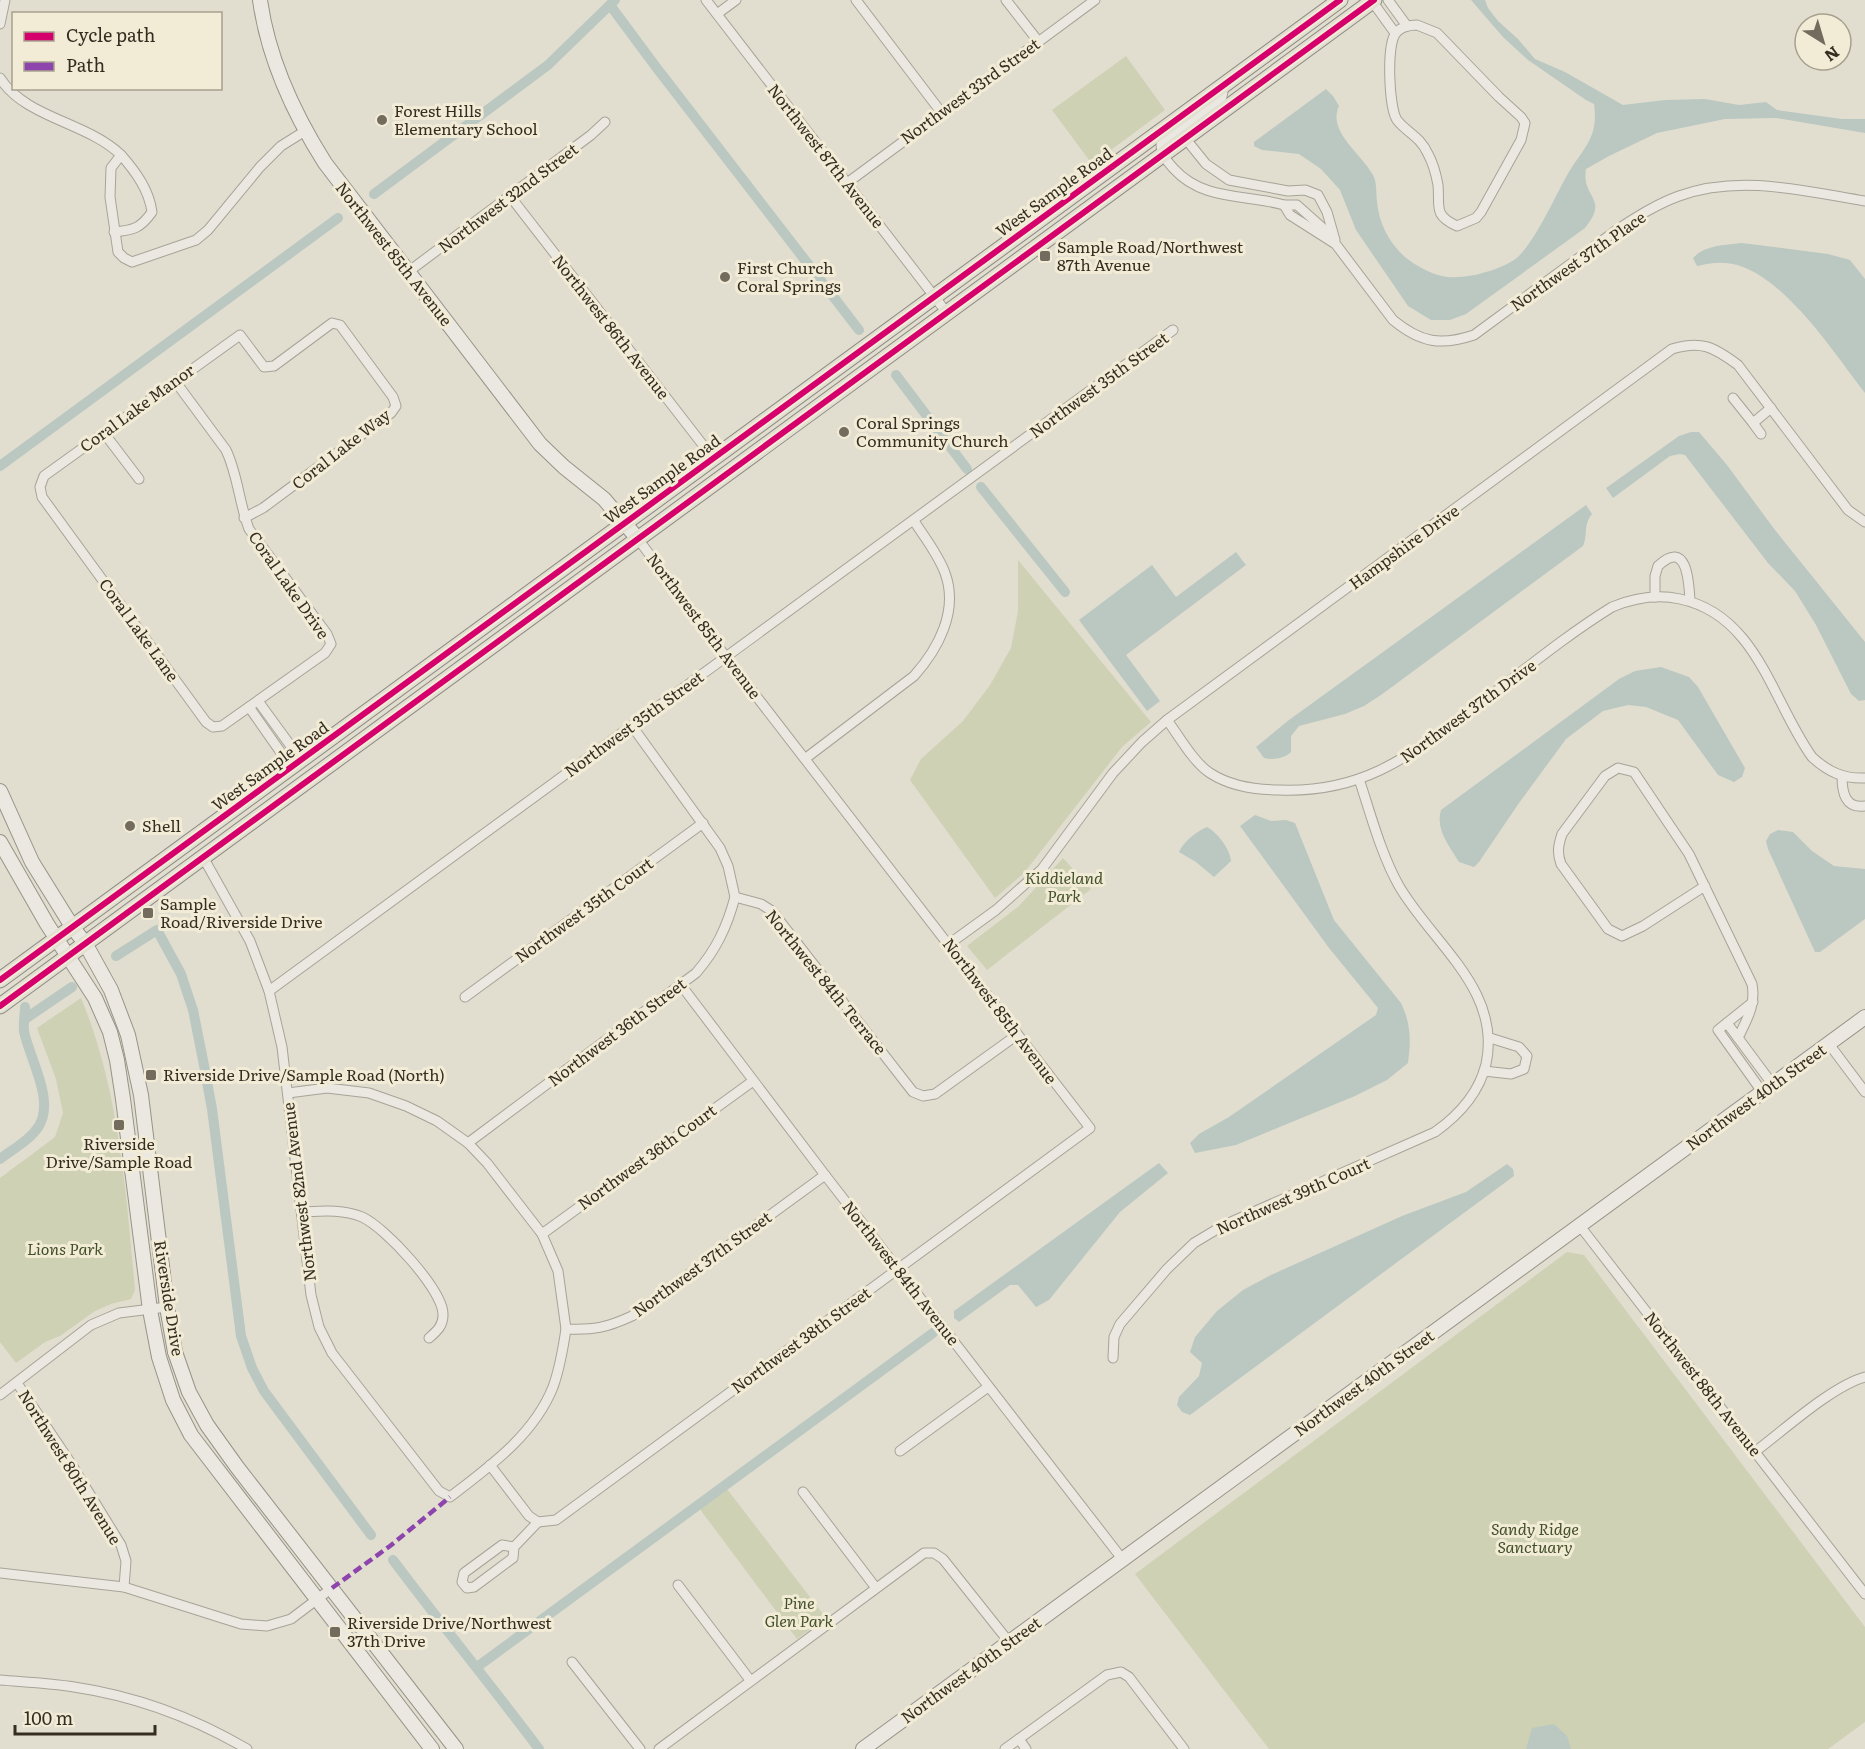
<svg xmlns="http://www.w3.org/2000/svg" width="1865" height="1749" font-family="Literata,serif">
	<style>
		.green { fill: #ced1b4 }
		.water { fill: #bac8c1 }
		.lines { fill: none; stroke-linecap: round; stroke-linejoin: round }
		.canal { stroke: #bac8c1; stroke-width: 10 }
		.street-casing { stroke: #a7a398; stroke-width: 11 }
		.secondary-casing { stroke: #979388; stroke-width: 16 }
		.primary-casing { stroke: #8d897f; stroke-width: 17 }
		.street { stroke: #eae8e0; stroke-width: 9 }
		.secondary { stroke: #eae8e0; stroke-width: 14 }
		.primary { stroke: #e2dfd3; stroke-width: 15 }
		.quiet { stroke: #8e44ad; stroke-width: 4.5; stroke-dasharray: 9 4.5; stroke-linecap: butt }
		.cycleway-casing { stroke: #f2ecd7; stroke-width: 10 }
		.cycleway { stroke: #d6006c; stroke-width: 6 }
		.poi-dot { fill: #726b5e; stroke: #f2ecd7; stroke-width: 2 }
		.labels { text-anchor: middle; stroke-width: 6; stroke-linejoin: round; paint-order: stroke }
		.street-label { font-size: 16px; fill: #362d21; stroke: #f2ecd7 }
		.poi-label { font-size: 16px; fill: #362d21; stroke: #f2ecd7; text-anchor: start }
		.park-label { font-size: 16px; font-style: italic; fill: #43502a; stroke: #f2ecd7 }
	</style>
	<rect width="100%" height="100%" fill="#e1ded0"/>
	<g class="green">
		<path d="M1126,56L1165,110L1092,164L1052,110Z"/>
		<path d="M1018,560L1151,722L1122,747L1024,873L995,898L910,780L921,759L963,721L990,685L1011,648L1018,611Z"/>
		<path d="M1063,858L1091,889L987,970L967,946L1019,906Z"/>
		<path d="M81,998C119,1089 126,1192 135,1290L131,1299L111,1304L95,1311L60,1336L45,1342L16,1363L0,1342V1178L55,1137L63,1113L56,1079L37,1028Z"/>
		<path d="M1567,1252L1584,1255L1865,1627V1722L1828,1749H1269L1135,1574Z"/>
		<path d="M727,1489L826,1618L797,1639L699,1508Z"/>
	</g>
	<g class="water">
		<path d="M1471,0H1485L1488,8L1498,21L1518,39L1535,59L1565,72L1623,105L1665,100L1705,99L1739,105L1766,102L1777,110L1842,119H1865V133L1776,118L1725,119L1657,133L1609,156L1586,169C1581,199 1610,197 1585,228L1466,314L1450,320H1431L1408,306L1356,230L1340,190L1321,169L1299,154L1262,150L1254,146V142L1326,89L1333,96L1339,106C1327,132 1361,153 1373,175C1377,182 1376,193 1377,202C1379,223 1389,243 1405,257C1415,265 1429,273 1442,276C1462,281 1504,270 1519,256C1537,237 1553,201 1566,177C1582,148 1599,140 1594,104L1586,100L1528,60L1503,37Z"/>
		<path d="M1742,243L1828,254L1850,260L1865,279V393C1834,353 1790,285 1743,267C1728,261 1712,262 1697,266L1693,258C1705,245 1725,245 1742,243Z"/>
		<path d="M1691,432H1699L1727,465L1775,530L1865,642V700L1859,701L1851,694L1816,625L1795,591L1768,563L1685,455L1680,454L1670,456L1613,498L1606,488L1679,436Z"/>
		<path d="M1586,505L1592,514C1583,524 1588,535 1583,546L1381,695L1364,706L1345,714L1299,726L1291,736V752C1284,759 1272,760 1264,758L1256,747L1289,720Z"/>
		<path d="M1236,552L1246,565L1126,655L1160,701L1147,711L1079,620L1152,565L1176,597Z"/>
		<path d="M1661,667L1689,677L1698,687L1745,768L1742,777L1734,782L1718,775L1678,720L1646,707L1628,705L1603,711L1566,739L1519,803L1479,862L1474,867L1459,862C1450,847 1435,830 1441,810L1619,679L1635,671Z"/>
		<path d="M1255,815L1271,821L1286,820L1295,823L1334,920L1401,1003C1411,1024 1411,1040 1408,1063L1387,1080L1355,1096L1236,1145L1195,1153L1190,1143L1199,1134L1229,1117L1376,1015L1378,1008L1329,948L1240,826Z"/>
		<path d="M1207,827C1218,833 1230,849 1231,861L1214,877L1196,862L1179,852C1183,842 1197,831 1207,827Z"/>
		<path d="M1778,830L1793,832L1812,851L1834,866L1865,869V919L1820,952H1815L1768,849L1766,841L1770,834Z"/>
		<path d="M1159,1163L1168,1173L1120,1212L1049,1300L1036,1307L1018,1285H1010L959,1322L954,1318V1311Z"/>
		<path d="M1507,1164L1513,1169L1514,1176L1190,1415L1182,1412L1177,1405L1179,1397L1199,1376L1202,1363L1190,1352L1195,1337L1217,1311L1243,1290L1271,1275L1402,1216L1466,1192Z"/>
		<path d="M1554,1724L1567,1736L1571,1749H1526L1532,1728Z"/>
	</g>
	<g class="lines">
		<g class="canal">
			<path d="M610,5L656,67L859,330"/>
			<path d="M374,194L548,65L615,0"/>
			<path d="M896,375L967,469"/>
			<path d="M0,466L338,218"/>
			<path d="M981,487L1065,592"/>
			<path d="M116,956L157,930L181,974L193,1010L203,1060L212,1109L241,1336L252,1368L264,1391L371,1535"/>
			<path d="M25,1019L72,987"/>
			<path d="M0,1159C13,1149 30,1140 39,1126C55,1099 29,1058 24,1031C23,1023 25,1015 25,1007"/>
			<path d="M393,1560C441,1624 491,1685 539,1749"/>
			<path d="M477,1667L933,1333"/>
		</g>
		<g class="street-casing">
			<g id="street">
				<path d="M706,0L947,313"/>
				<path d="M856,0L941,112"/>
				<path d="M1006,0L1038,41"/>
				<path d="M1388,0L1407,26"/>
				<path d="M1372,1L1395,33"/>
				<path d="M717,14L736,0"/>
				<path d="M0,24L5,0"/>
				<path d="M1417,25L1437,33L1499,97L1521,117L1525,123L1521,140L1481,212L1476,218L1457,226C1433,215 1440,207 1438,185C1436,174 1433,163 1428,154C1420,136 1406,132 1397,120C1389,108 1386,44 1396,33C1400,27 1410,25 1417,25Z"/>
				<path d="M0,78C25,118 87,122 121,155L111,168L110,197L118,252L124,258L132,262L196,240L208,230L260,167L281,146L305,131"/>
				<path d="M1224,85L1222,97L1170,135L1161,145C1162,156 1166,160 1174,169C1203,201 1246,194 1284,205H1297L1325,230L1393,320C1421,343 1441,346 1474,335L1618,229C1638,216 1657,204 1679,196C1740,174 1804,191 1865,201"/>
				<path d="M1185,138L1206,164L1229,180L1288,191L1305,190L1318,195L1327,212L1335,240"/>
				<path d="M847,183L1095,0"/>
				<path d="M510,196L713,458"/>
				<path d="M1284,205L1290,215L1334,243"/>
				<path d="M114,232C133,230 140,229 152,212C149,190 136,172 121,155"/>
				<path d="M408,272L591,135L605,122"/>
				<path d="M175,381L226,450C238,475 239,503 249,529L327,634L331,644L325,653L222,726L213,727L206,722L42,497L40,487L44,476L240,335L264,367L274,366L332,323L340,325L393,397L396,406L391,413L263,508L244,518"/>
				<path d="M1733,398L1753,423L1771,408"/>
				<path d="M1753,423L1761,434"/>
				<path d="M104,433L139,479"/>
				<path d="M1655,597V576L1658,566C1687,538 1689,582 1690,601"/>
				<path d="M258,701L301,760"/>
				<path d="M249,707L291,767"/>
				<path d="M1167,720C1179,736 1194,763 1210,773C1230,786 1257,790 1280,790C1361,793 1407,758 1469,712C1516,677 1562,638 1612,607C1634,598 1657,594 1680,599C1757,615 1772,701 1812,757C1828,772 1844,779 1865,778"/>
				<path d="M632,726L720,848L728,866L735,897L761,904L772,911L913,1092L923,1096L935,1094L1017,1035"/>
				<path d="M806,758L914,676C938,649 959,611 945,573C938,554 925,538 914,521"/>
				<path d="M1842,776C1842,792 1845,809 1865,806"/>
				<path d="M203,857L250,941L269,991L282,1047L311,1295L319,1327L332,1353L439,1491L450,1497C489,1467 534,1435 553,1387C560,1368 563,1349 566,1329C594,1330 606,1328 632,1316L825,1175"/>
				<path d="M1705,886L1643,926L1622,936L1608,929L1561,864C1557,853 1558,846 1562,834L1605,776L1618,768L1634,772L1689,854L1752,984C1756,1005 1747,1019 1738,1038"/>
				<path d="M949,944L996,910L1042,869L1113,773L1142,742L1167,720L1672,349C1701,340 1714,347 1738,365L1848,510L1865,522"/>
				<path d="M681,985L825,1175L1123,1560"/>
				<path d="M269,991L1173,330"/>
				<path d="M465,997L703,823"/>
				<path d="M1753,1002L1718,1030L1763,1093"/>
				<path d="M1727,1023L1773,1085"/>
				<path d="M1829,1044L1865,1092"/>
				<path d="M1484,1071L1511,1074L1524,1069L1527,1056L1519,1047L1490,1038"/>
				<path d="M288,1093L327,1088L369,1093L406,1106L437,1121L468,1143L487,1163L542,1234L558,1271L566,1329"/>
				<path d="M468,1143L696,973C716,950 727,927 735,897"/>
				<path d="M302,1212C323,1211 342,1209 362,1217C385,1227 444,1291 443,1315C443,1326 437,1331 429,1338"/>
				<path d="M1580,1226L1865,1594"/>
				<path d="M542,1234L753,1081"/>
				<path d="M1113,1358L1114,1337L1120,1324L1167,1269L1194,1243L1224,1225L1435,1132C1459,1115 1479,1093 1486,1064C1502,990 1433,944 1399,886C1381,854 1371,815 1359,779"/>
				<path d="M17,1383L70,1462L121,1545L126,1561L124,1587"/>
				<path d="M0,1395L91,1325L119,1313L167,1307"/>
				<path d="M900,1451L988,1387"/>
				<path d="M1756,1451C1784,1430 1832,1386 1865,1377"/>
				<path d="M490,1465L529,1516L538,1522L556,1520L1090,1128L726,657L638,539"/>
				<path d="M803,1492L876,1588"/>
				<path d="M514,1547L502,1545L464,1573L462,1582L467,1588L474,1587L513,1558L514,1547L538,1522"/>
				<path d="M0,1573L124,1587L241,1624L267,1626L291,1619L332,1588"/>
				<path d="M678,1585L750,1680"/>
				<path d="M572,1662L640,1749"/>
				<path d="M0,1680C24,1682 50,1683 74,1687C135,1696 194,1718 247,1749"/>
				<path d="M1019,1739L1026,1749"/>
				<path d="M659,1749L924,1553H934L943,1559L1009,1642"/>
				<path d="M1005,1749L1107,1675L1121,1672L1129,1677L1184,1749"/>
			</g>
		</g>
		<g class="secondary-casing">
			<g id="secondary">
				<path d="M260,0C268,58 294,114 325,163L540,444L564,467L604,499L638,539"/>
				<path d="M0,791L32,862L73,928L85,943L111,990L128,1035L141,1095L167,1307L175,1352L189,1392L207,1425L237,1467L456,1749"/>
				<path d="M0,842L47,924L95,998L110,1032L117,1060L123,1099L150,1310L159,1357L173,1400L191,1435L432,1749"/>
				<path d="M863,1749L1865,1017"/>
			</g>
		</g>
		<g class="primary-casing">
			<g id="primary">
				<path d="M0,980L1340,0"/>
				<path d="M0,1006L1374,0"/>
			</g>
		</g>
		<use href="#street" class="street"/>
		<use href="#secondary" class="secondary"/>
		<use href="#primary" class="primary"/>
		<path class="quiet" d="M332,1588L390,1546L450,1497"/>
		<g class="cycleway-casing">
			<g id="cycleway">
				<path d="M0,980L1340,0"/>
				<path d="M0,1006L1374,0"/>
			</g>
		</g>
		<use href="#cycleway" class="cycleway"/>
	</g>
	<g class="poi-dot">
		<circle cx="382" cy="120" r="6"/>
		<rect x="1039" y="250" width="12" height="12" rx="3"/>
		<circle cx="725" cy="277" r="6"/>
		<circle cx="844" cy="432" r="6"/>
		<circle cx="130" cy="826" r="6"/>
		<rect x="142" y="907" width="12" height="12" rx="3"/>
		<rect x="145" y="1069" width="12" height="12" rx="3"/>
		<rect x="113" y="1119" width="12" height="12" rx="3"/>
		<rect x="329" y="1626" width="12" height="12" rx="3"/>
	</g>
	<g class="labels">
		<g class="street-label">
			<text transform="translate(970 91) rotate(-36)" y="6">Northwest 33rd Street</text>
			<text transform="translate(826 156) rotate(52)" y="6">Northwest 87th Avenue</text>
			<text transform="translate(1054 192) rotate(-36)" y="6">West Sample Road</text>
			<text transform="translate(508 198) rotate(-37)" y="6">Northwest 32nd Street</text>
			<text transform="translate(394 254) rotate(52)" y="6">Northwest 85th Avenue</text>
			<text transform="translate(1578 261) rotate(-35)" y="6">Northwest 37th Place</text>
			<text transform="translate(611 327) rotate(52)" y="6">Northwest 86th Avenue</text>
			<text transform="translate(1099 385) rotate(-36)" y="6">Northwest 35th Street</text>
			<text transform="translate(137 408) rotate(-36)" y="6">Coral Lake Manor</text>
			<text transform="translate(341 449) rotate(-38)" y="6">Coral Lake Way</text>
			<text transform="translate(662 479) rotate(-36)" y="6">West Sample Road</text>
			<text transform="translate(1404 547) rotate(-36)" y="6">Hampshire Drive</text>
			<text transform="translate(289 585) rotate(55)" y="6">Coral Lake Drive</text>
			<text transform="translate(704 626) rotate(53)" y="6">Northwest 85th Avenue</text>
			<text transform="translate(139 630) rotate(54)" y="6">Coral Lake Lane</text>
			<text transform="translate(1468 711) rotate(-36)" y="6">Northwest 37th Drive</text>
			<text transform="translate(634 724) rotate(-36)" y="6">Northwest 35th Street</text>
			<text transform="translate(270 766) rotate(-36)" y="6">West Sample Road</text>
			<text transform="translate(584 910) rotate(-36)" y="6">Northwest 35th Court</text>
			<text transform="translate(826 982) rotate(51)" y="6">Northwest 84th Terrace</text>
			<text transform="translate(1000 1011) rotate(53)" y="6">Northwest 85th Avenue</text>
			<text transform="translate(617 1032) rotate(-37)" y="6">Northwest 36th Street</text>
			<text transform="translate(1756 1097) rotate(-36)" y="6">Northwest 40th Street</text>
			<text transform="translate(647 1157) rotate(-36)" y="6">Northwest 36th Court</text>
			<text transform="translate(299 1192) rotate(-97)" y="6">Northwest 82nd Avenue</text>
			<text transform="translate(1293 1196) rotate(-24)" y="6">Northwest 39th Court</text>
			<text transform="translate(702 1264) rotate(-36)" y="6">Northwest 37th Street</text>
			<text transform="translate(901 1273) rotate(52)" y="6">Northwest 84th Avenue</text>
			<text transform="translate(169 1298) rotate(81)" y="6">Riverside Drive</text>
			<text transform="translate(801 1340) rotate(-36)" y="6">Northwest 38th Street</text>
			<text transform="translate(1364 1383) rotate(-36)" y="6">Northwest 40th Street</text>
			<text transform="translate(1703 1384) rotate(52)" y="6">Northwest 88th Avenue</text>
			<text transform="translate(70 1467) rotate(58)" y="6">Northwest 80th Avenue</text>
			<text transform="translate(971 1670) rotate(-36)" y="6">Northwest 40th Street</text>
		</g>
		<g class="poi-label">
			<text x="394" y="117">Forest Hills<tspan x="394" dy="18">Elementary School</tspan></text>
			<text x="1057" y="253">Sample Road/Northwest<tspan x="1057" dy="18">87th Avenue</tspan></text>
			<text x="737" y="274">First Church<tspan x="737" dy="18">Coral Springs</tspan></text>
			<text x="856" y="429">Coral Springs<tspan x="856" dy="18">Community Church</tspan></text>
			<text x="142" y="832">Shell</text>
			<text x="160" y="910">Sample<tspan x="160" dy="18">Road/Riverside Drive</tspan></text>
			<text x="163" y="1081">Riverside Drive/Sample Road (North)</text>
			<text x="119" y="1150" text-anchor="middle">Riverside<tspan x="119" dy="18">Drive/Sample Road</tspan></text>
			<text x="347" y="1629">Riverside Drive/Northwest<tspan x="347" dy="18">37th Drive</tspan></text>
		</g>
		<g class="park-label">
			<text x="1064" y="884">Kiddieland<tspan x="1064" dy="18">Park</tspan></text>
			<text x="65" y="1255">Lions Park</text>
			<text x="1535" y="1535">Sandy Ridge<tspan x="1535" dy="18">Sanctuary</tspan></text>
			<text x="799" y="1609">Pine<tspan x="799" dy="18">Glen Park</tspan></text>
		</g>
	</g>
	<rect x="12" y="12" width="210" height="78" fill="#f2ecd7" stroke="#a7a08e" stroke-width="1.5"/>
	<rect x="24" y="32" width="30" height="9" fill="#d6006c" stroke="#a7a08e" stroke-width="1.5"/>
	<text x="66" y="42" font-size="18" fill="#362d21">Cycle path</text>
	<rect x="24" y="62" width="30" height="9" fill="#8e44ad" stroke="#a7a08e" stroke-width="1.5"/>
	<text x="66" y="72" font-size="18" fill="#362d21">Path</text>
	<g transform="translate(1823 42) rotate(143)"><circle r="28" fill="#f2ecd7" stroke="#a7a08e" stroke-width="1.5"/>
	<path d="M0-4.5L10 22L0 15L-10 22Z" fill="#726b5e"/>
	<text y="-9" font-size="16" font-weight="bold" text-anchor="middle" fill="#362d21">N</text>
	</g>
	<path d="M15 1725v9h140v-9" fill="none" stroke="#362d21" stroke-width="3"/>
	<text x="24" y="1725" font-size="18" fill="#362d21" stroke="#f2ecd7" stroke-width="4.5" paint-order="stroke">100 m</text>
</svg>
